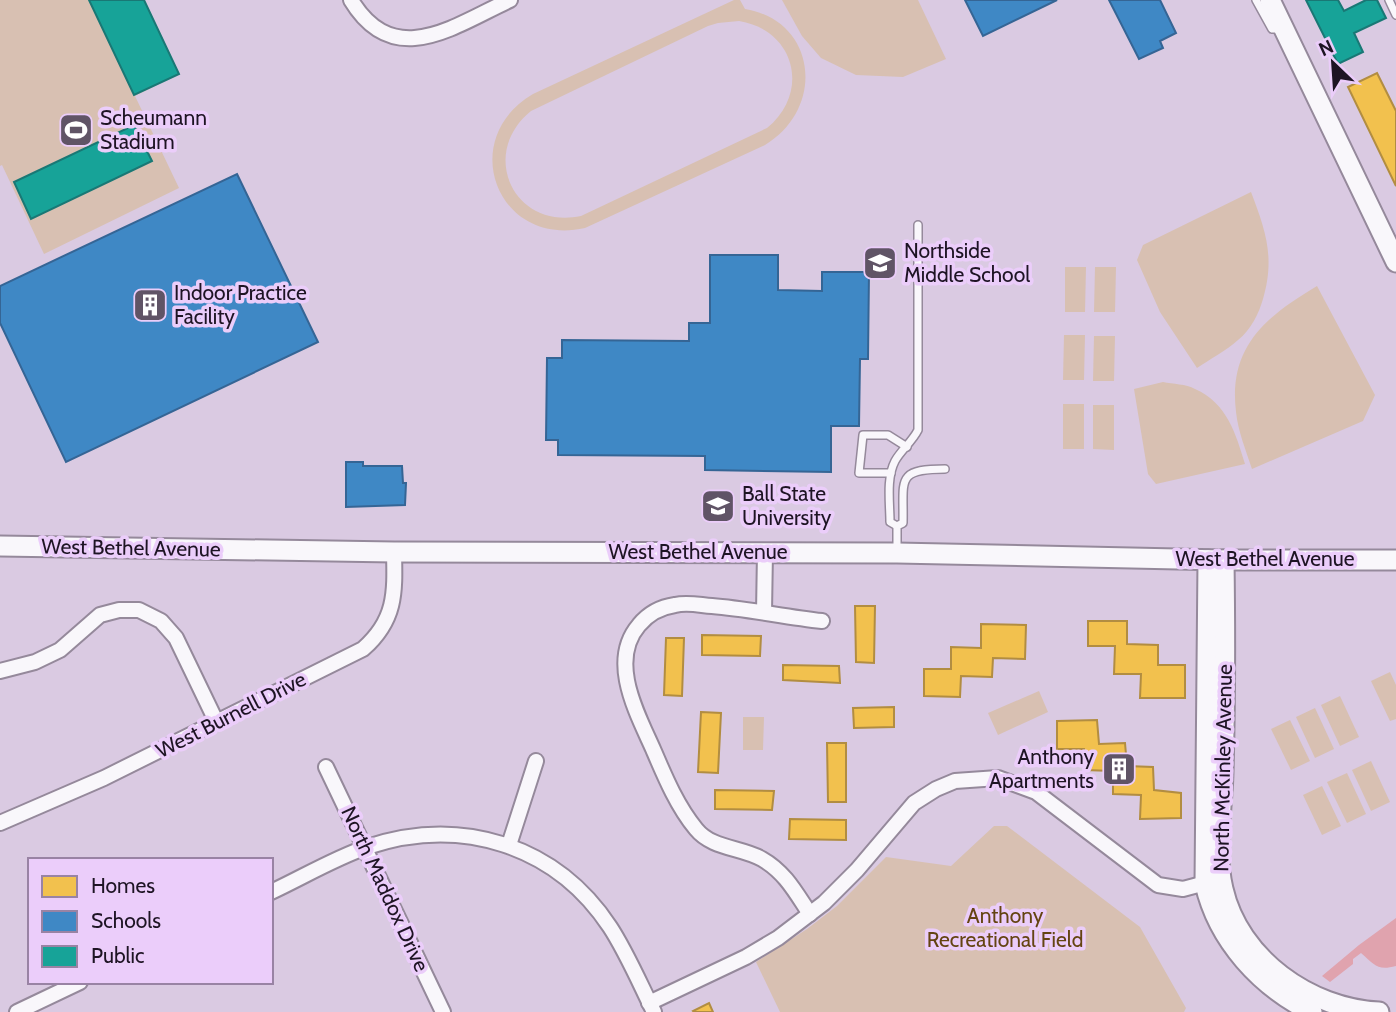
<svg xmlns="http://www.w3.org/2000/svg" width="1396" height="1012" font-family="Cabin,sans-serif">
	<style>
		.green { fill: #d8c0b2; fill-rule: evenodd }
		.water { fill: #e0a3ae }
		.homes { fill: #f2c14e; stroke: #b28d41; stroke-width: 2 }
		.schools { fill: #3f88c5; stroke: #356595; stroke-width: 2 }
		.public { fill: #17a398; stroke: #197875; stroke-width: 2 }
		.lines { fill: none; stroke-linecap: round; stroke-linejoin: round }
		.lane-casing { stroke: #95899b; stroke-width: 10 }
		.street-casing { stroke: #95899b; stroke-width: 18 }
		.secondary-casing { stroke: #95899b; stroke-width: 23 }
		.lane { stroke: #f9f7fb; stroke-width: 7 }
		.street { stroke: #f9f7fb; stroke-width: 14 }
		.secondary { stroke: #f9f7fb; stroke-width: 19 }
		.labels { text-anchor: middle; stroke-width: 7; stroke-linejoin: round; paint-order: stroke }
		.poi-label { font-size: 21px; fill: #1e1424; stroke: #ebcdfa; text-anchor: start }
		.street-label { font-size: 21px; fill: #1e1424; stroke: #ebcdfa }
		.park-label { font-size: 21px; fill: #644412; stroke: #ebcdfa }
	</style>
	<rect width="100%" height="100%" fill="#dacae2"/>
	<g class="green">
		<path d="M0,0H144L179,74L135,96L179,188L44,254L2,165L0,166Z"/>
		<path d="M734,0H740L745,9C817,21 826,108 765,145L585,228C497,248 456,139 533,94ZM739,21C795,30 811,92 767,128L581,216C514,230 478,154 531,111L708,26L718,23Z"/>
		<path d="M782,0H918L946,59L903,77L856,75L821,58L802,36Z"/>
		<path d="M1251,192C1266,231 1275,258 1263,299C1259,313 1251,330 1238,340C1226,351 1210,359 1197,368L1160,312L1137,260L1143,245Z"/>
		<path d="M1065,267H1086L1085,312H1065Z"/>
		<path d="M1095,267H1116L1115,312H1094Z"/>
		<path d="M1317,286L1375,395L1363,421L1252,469C1246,451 1238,431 1236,412C1228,346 1267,316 1317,286Z"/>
		<path d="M1064,335H1085L1084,380H1063Z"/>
		<path d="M1094,336H1115L1114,381H1093Z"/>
		<path d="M1163,382C1173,384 1186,384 1195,389C1227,403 1236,434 1245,464L1156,484L1148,474L1134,389Z"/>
		<rect x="1063" y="404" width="21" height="45"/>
		<path d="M1093,405H1114V450L1093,449Z"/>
		<path d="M1390,672L1396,685V719L1390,721L1371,681Z"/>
		<path d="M1039,691L1048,712L998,735L988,713Z"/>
		<path d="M1340,696L1359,737L1340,746L1321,705Z"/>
		<path d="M1315,708L1334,749L1315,758L1296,717Z"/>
		<path d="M743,717H764L763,750H743Z"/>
		<path d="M1290,720L1310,761L1291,770L1271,729Z"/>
		<path d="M1371,761L1390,802L1371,811L1352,770Z"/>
		<path d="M1347,773L1366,814L1347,823L1327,782Z"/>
		<path d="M1322,786L1341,826L1322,835L1303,795Z"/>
		<path d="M994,826H1007L1140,927L1186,1008L1184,1012H780L756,962L807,929L837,906L886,857L951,866Z"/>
	</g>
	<path class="water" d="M1396,918V966C1377,971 1375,965 1361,953L1353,959V964L1330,982L1322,976L1359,945Z"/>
	<g class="homes">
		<path d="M1377,73L1396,111V186L1348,87Z"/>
		<path d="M855,606H875L874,663L856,662Z"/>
		<path d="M1088,621H1127V644L1158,645V665H1185V698H1140L1141,674H1114L1115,646H1088Z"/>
		<path d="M981,624L1026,625L1025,659L993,658L992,677L961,676L960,697L924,696V669H951V647L981,648Z"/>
		<path d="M702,635L761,636L760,656L702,655Z"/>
		<path d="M666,638H684L682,696L664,695Z"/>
		<path d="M783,665L839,666L840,683L783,680Z"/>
		<path d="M894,707V727L854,728L853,708Z"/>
		<path d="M701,712L721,713L718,773L698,772Z"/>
		<path d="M1097,720L1099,744L1125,743L1127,766L1153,767L1154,790L1181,793V818L1140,819L1141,795L1113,794V771L1085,770L1084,749H1057V721Z"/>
		<path d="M827,743H846V802H828Z"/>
		<path d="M715,790L774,791L772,810L715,809Z"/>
		<path d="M790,819L846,820V840L789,839Z"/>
		<path d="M709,1003L713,1012H694L693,1011Z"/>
	</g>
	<g class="schools">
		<path d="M965,0H1057L983,36Z"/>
		<path d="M1109,0H1160L1176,33L1160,41L1163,48L1139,59Z"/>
		<path d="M237,174L318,342L66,462L0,323V286Z"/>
		<path d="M710,255H778V290L822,291V272H869L868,359H860L859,426H831V472L705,470V456L558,455V440H546L547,358H562V340L689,341V323H710Z"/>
		<path d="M346,462H363V466H402L403,483H406L405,505L346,507Z"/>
	</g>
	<g class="public">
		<path d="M89,0H144L179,74L134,95Z"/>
		<path d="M1306,0H1338L1344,11L1366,0H1377L1386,18L1354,33L1363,52L1338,64Z"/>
		<path d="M134,125L152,161L31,219L14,182Z"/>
	</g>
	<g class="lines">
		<g class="lane-casing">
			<g id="lane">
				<path d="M1256,0L1272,29H1280"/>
				<path d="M1389,0L1396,15"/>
				<path d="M891,473H859L863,435H888L907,447"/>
				<path d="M897,526L890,522C890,504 886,478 895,461C901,450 912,442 918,430V225"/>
				<path d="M897,552V526L903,523C904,480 895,469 945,469"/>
			</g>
		</g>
		<g class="street-casing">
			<g id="street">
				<path d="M351,0C394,71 454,26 510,0"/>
				<path d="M764,612L765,552"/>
				<path d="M0,671L35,662L60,650L100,615L119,610H139L161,621L176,638L216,721"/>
				<path d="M326,767L443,1012"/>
				<path d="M0,823L104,778L363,649C396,620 395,593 394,552"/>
				<path d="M509,845L536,761"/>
				<path d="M271,892C303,877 335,858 367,847C460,816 555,844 610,927C627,953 640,984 654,1012"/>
				<path d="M810,914C796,893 785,872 762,859C741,847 712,849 696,829C677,806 665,777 653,749C637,713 608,661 639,625C648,614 661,607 675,605C687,602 699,605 712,606C749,609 785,617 822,621"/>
				<path d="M649,1003L746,957L778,938L824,903L857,870L914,803L936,789L955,781L998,778L1036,792L1158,885L1183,889L1213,881"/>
				<path d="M17,1012L80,982"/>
			</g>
		</g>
		<g class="secondary-casing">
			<g id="secondary">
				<path d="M1270,0L1396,262"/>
				<path d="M0,546L394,552L897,553L1224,560H1396"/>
				<path d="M1208,560L1205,884C1218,941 1261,987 1312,1012"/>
				<path d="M1224,560C1225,631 1225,702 1223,773C1222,811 1214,852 1223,889C1239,959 1310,1009 1379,1012"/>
			</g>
		</g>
		<use href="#lane" class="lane"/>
		<use href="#street" class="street"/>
		<use href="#secondary" class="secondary"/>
	</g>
	<defs>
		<g id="stadium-square" transform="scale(1.75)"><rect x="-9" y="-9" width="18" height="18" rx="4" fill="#605466" stroke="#ebcdfa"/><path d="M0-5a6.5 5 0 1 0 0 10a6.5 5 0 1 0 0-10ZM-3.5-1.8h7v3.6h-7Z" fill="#fff"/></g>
		<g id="school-square" transform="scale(1.75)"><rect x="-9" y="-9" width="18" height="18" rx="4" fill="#605466" stroke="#ebcdfa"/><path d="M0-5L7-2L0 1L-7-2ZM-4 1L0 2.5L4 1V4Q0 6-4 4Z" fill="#fff"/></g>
		<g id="building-square" transform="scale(1.75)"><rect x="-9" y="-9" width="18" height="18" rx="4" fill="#605466" stroke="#ebcdfa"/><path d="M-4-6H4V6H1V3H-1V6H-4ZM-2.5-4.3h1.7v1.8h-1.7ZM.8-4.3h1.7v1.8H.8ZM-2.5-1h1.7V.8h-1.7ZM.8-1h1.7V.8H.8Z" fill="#fff"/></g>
		<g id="university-square" transform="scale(1.75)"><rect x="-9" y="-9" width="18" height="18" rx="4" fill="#605466" stroke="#ebcdfa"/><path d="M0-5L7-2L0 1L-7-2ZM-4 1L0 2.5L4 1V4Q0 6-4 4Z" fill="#fff"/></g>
	</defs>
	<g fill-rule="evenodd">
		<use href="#stadium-square" x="76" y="130"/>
		<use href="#school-square" x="880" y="263"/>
		<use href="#building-square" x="150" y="305"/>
		<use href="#university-square" x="718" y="506"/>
		<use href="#building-square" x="1119" y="769"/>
	</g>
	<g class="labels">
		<g class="poi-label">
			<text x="100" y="125">Scheumann<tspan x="100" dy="24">Stadium</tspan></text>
			<text x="904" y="258">Northside<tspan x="904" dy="24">Middle School</tspan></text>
			<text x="174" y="300">Indoor Practice<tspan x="174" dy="24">Facility</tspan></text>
			<text x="742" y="501">Ball State<tspan x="742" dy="24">University</tspan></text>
			<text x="1094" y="764" text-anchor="end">Anthony<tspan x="1094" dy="24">Apartments</tspan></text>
		</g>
		<g class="street-label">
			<text transform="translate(131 548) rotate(1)" y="7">West Bethel Avenue</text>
			<text x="698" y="559">West Bethel Avenue</text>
			<text x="1265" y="566">West Bethel Avenue</text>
			<text transform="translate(231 715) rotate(-27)" y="7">West Burnell Drive</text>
			<text transform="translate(1223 768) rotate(-89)" y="7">North McKinley Avenue</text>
			<text transform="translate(385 889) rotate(65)" y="7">North Maddox Drive</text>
		</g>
		<g class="park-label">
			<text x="1005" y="923">Anthony<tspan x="1005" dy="24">Recreational Field</tspan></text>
		</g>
	</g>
	<rect x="28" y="858" width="245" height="126" fill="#ebcdfa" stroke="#9983a4" stroke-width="2"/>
	<rect x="42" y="876" width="35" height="21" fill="#f2c14e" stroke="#9983a4" stroke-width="2"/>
	<text x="91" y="893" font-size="21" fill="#1e1424">Homes</text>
	<rect x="42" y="911" width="35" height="21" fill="#3f88c5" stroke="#9983a4" stroke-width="2"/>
	<text x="91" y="928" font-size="21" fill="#1e1424">Schools</text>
	<rect x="42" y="946" width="35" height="21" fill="#17a398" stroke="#9983a4" stroke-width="2"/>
	<text x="91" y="963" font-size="21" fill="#1e1424">Public</text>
	<g transform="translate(1333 63) rotate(335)" stroke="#ebcdfa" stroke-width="5" paint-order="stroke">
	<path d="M0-5L12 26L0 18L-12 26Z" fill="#1e1424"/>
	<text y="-10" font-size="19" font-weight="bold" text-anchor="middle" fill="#1e1424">N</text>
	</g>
</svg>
